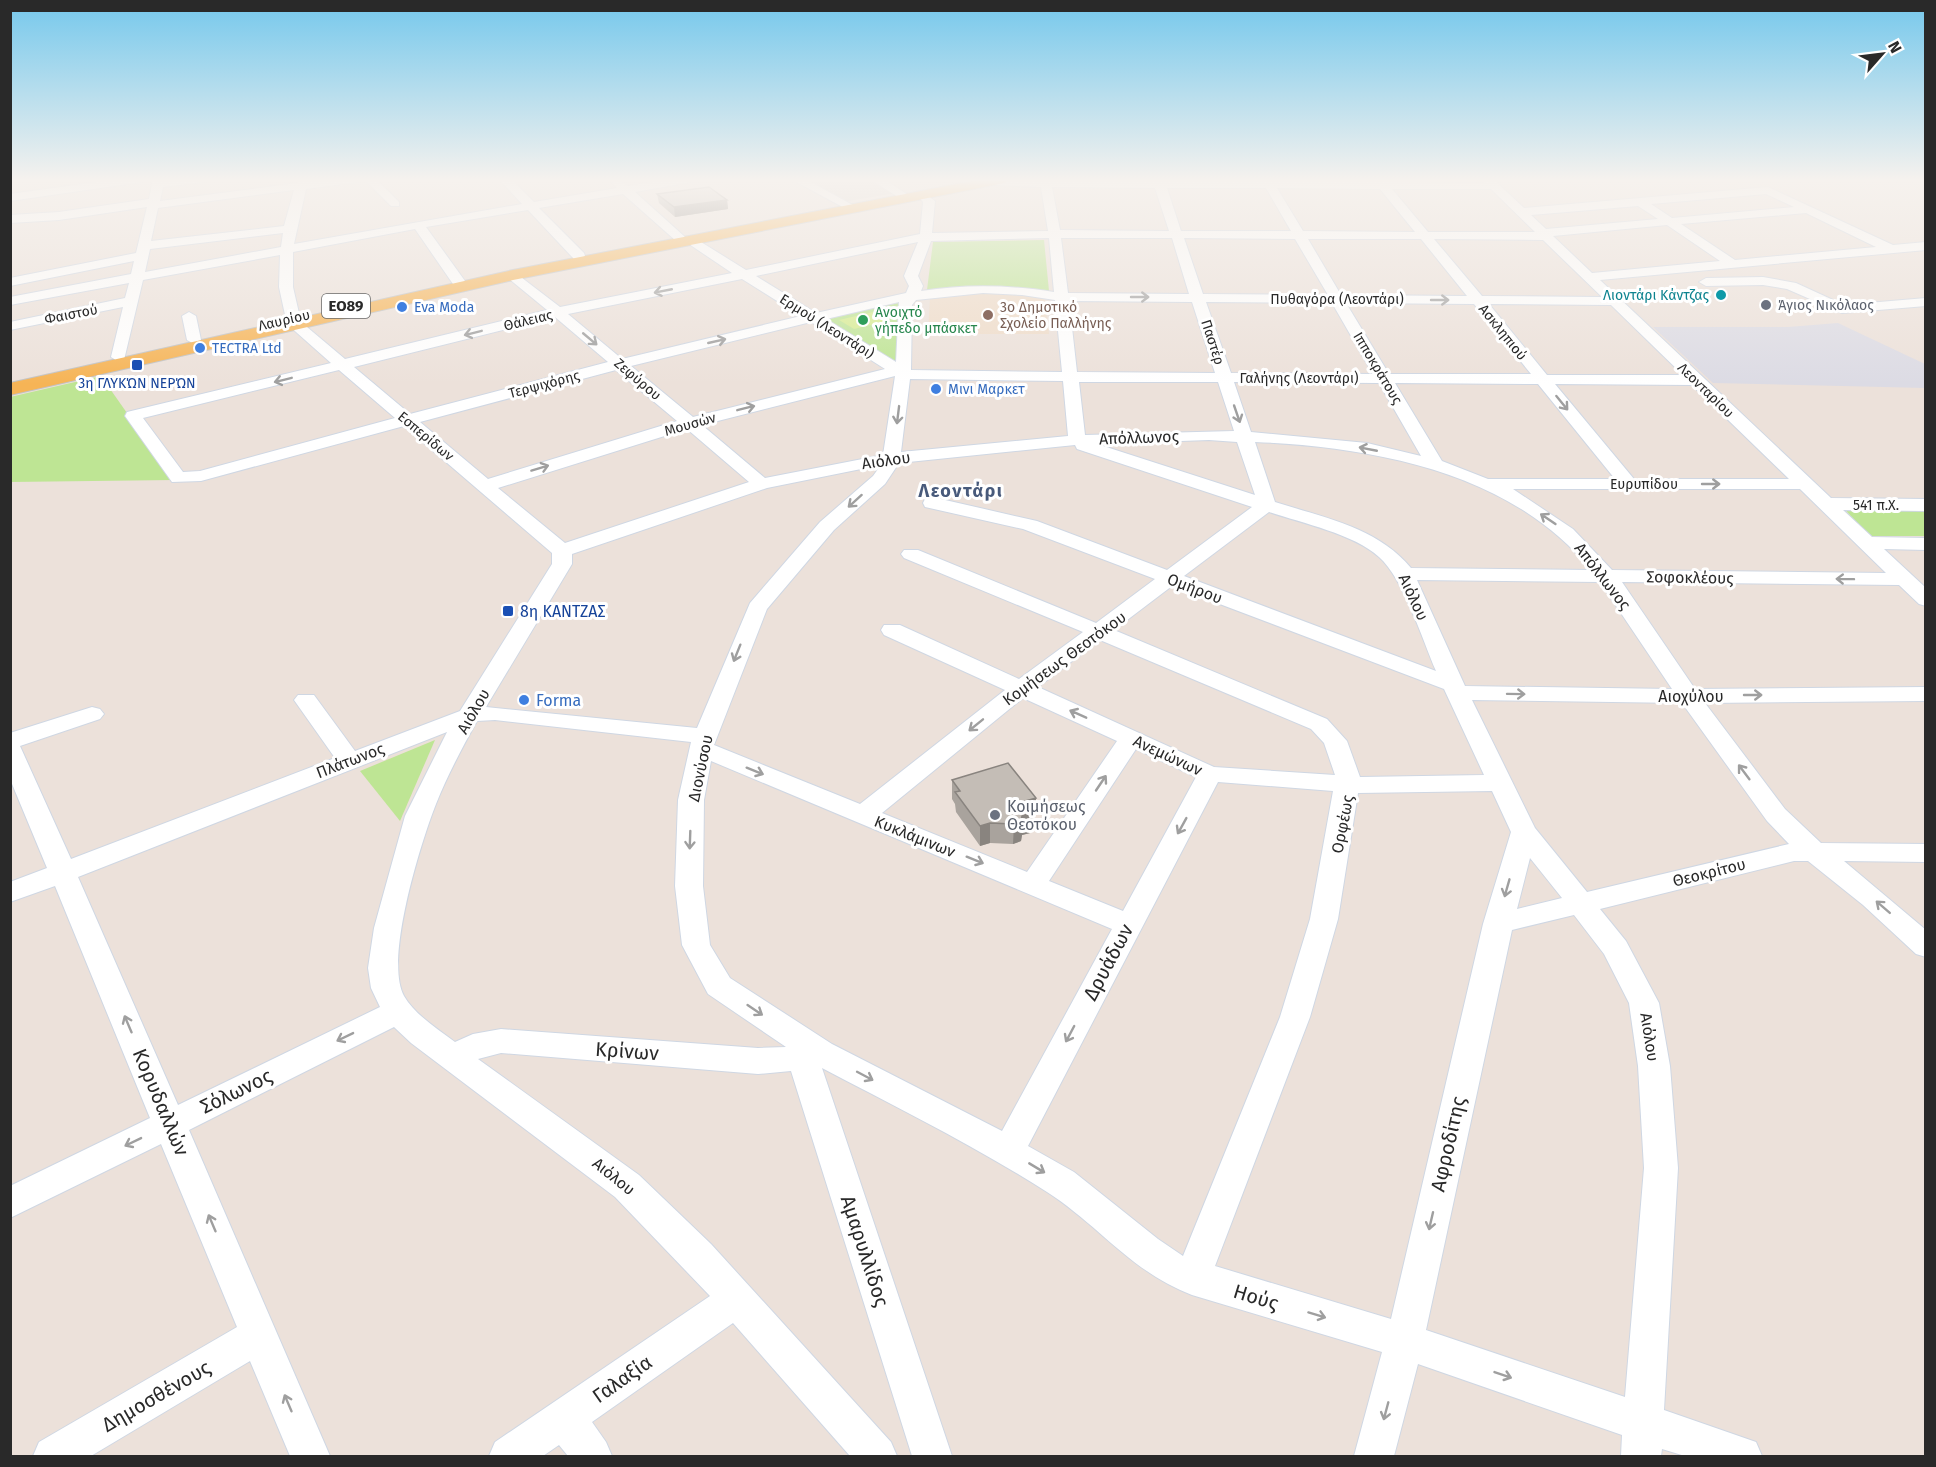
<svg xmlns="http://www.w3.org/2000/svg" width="1936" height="1467" font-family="'Fira Sans',sans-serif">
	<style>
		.industrial { fill: #dcdbe4 }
		.education { fill: #efdcc9 }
		.green { fill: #bee594 }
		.pitch { fill: #d6ed8f }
		.plaza { fill: #d8d2cd }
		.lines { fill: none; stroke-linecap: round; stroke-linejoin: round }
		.minor-casing { stroke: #cfd7e3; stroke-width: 2 }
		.major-casing { stroke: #c3c3c3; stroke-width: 2 }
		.minor { fill: #fff; fill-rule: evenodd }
		.major { fill: #f6b456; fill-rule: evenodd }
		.wall { fill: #a9a39d }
		.shaded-wall { fill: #89847f }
		.building { fill: #c4bdb6; stroke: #89847f; stroke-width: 1.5 }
		.oneway { stroke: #9f9f9f }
		.culture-dot { fill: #0f9aa8; stroke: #fff; stroke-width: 2 }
		.worship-dot { fill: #6b7280; stroke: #fff; stroke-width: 2 }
		.shop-dot { fill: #3f7fe0; stroke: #fff; stroke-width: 2 }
		.education-dot { fill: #8d6e63; stroke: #fff; stroke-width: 2 }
		.leisure-dot { fill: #2e9e5b; stroke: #fff; stroke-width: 2 }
		.transit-dot { fill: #1a4fb4; stroke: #fff; stroke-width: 2 }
		.labels { text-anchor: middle; stroke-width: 6; stroke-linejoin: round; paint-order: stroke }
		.far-culture-label { font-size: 14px; fill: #0d838f; stroke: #fff; text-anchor: end }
		.far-street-label { font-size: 14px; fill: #292929; stroke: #fff }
		.far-worship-label { font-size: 14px; fill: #5b616d; stroke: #fff; text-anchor: start }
		.far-shop-label { font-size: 14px; fill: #366cbe; stroke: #fff; text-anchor: start }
		.far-education-label { font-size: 14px; fill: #785e54; stroke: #fff; text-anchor: start }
		.far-leisure-label { font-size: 14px; fill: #27864d; stroke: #fff; text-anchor: start }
		.far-transit-label { font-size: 14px; fill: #164399; stroke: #fff }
		.shield { fill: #fff; stroke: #696969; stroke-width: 1.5 }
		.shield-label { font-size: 15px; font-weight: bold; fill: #292929 }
		.street-label { font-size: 16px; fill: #292929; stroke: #fff }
		.transit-label { font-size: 16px; fill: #164399; stroke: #fff; text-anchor: start }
		.shop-label { font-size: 16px; fill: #366cbe; stroke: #fff; text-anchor: start }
		.worship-label { font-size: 16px; fill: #5b616d; stroke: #fff; text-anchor: start }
		.far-district-label { font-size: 18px; font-weight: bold; letter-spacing: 1.5px; fill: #485a7b; stroke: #fff }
		.near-street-label { font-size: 20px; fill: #292929; stroke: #fff }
	</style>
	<rect width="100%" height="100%" fill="#ece1da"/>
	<path class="industrial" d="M1838,323L1925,364V388L1713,383L1653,327H1788Z"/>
	<path class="education" d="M979,292L1044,296L1049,334H928L930,297Z"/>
	<g class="green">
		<path d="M1044,240L1049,291L927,290L933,242Z"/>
		<path d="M911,300L896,361L869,349L821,320Z"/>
		<path d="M101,376L174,480L11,482L10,397Z"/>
		<path d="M1838,502H1925V536H1869Z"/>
		<path d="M435,740L400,821L360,771Z"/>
	</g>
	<path class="pitch" d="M873,312L888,321L854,329L839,320Z"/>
	<path class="plaza" d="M873,179L896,193L848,201L806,180Z"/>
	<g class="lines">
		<g class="minor-casing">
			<g id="minor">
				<path d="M119,179H148L142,182L10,201V194Z"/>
				<path d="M153,179H209L203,182L163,187L160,201L297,183L298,179H310L309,182L364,179L358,182L306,189L294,244L522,204L499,179H511L534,202L617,188L612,183L618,180L628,186L671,179H697L691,182L635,192L685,237H693L746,270L920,234L923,202L918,196L924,193L935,201L932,233L1048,231L1041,187L992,185L986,182L991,179L1262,182L1260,179H1272L1273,182H1375L1372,179H1384L1387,182L1484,183L1481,179H1493L1524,208L1768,187L1893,245L1926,242V250L1600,280L1831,498L1926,499V511L1843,510L1872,537L1926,538V550L1884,549L1926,588V606L1919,604L1899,585L1622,582L1695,689L1926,687V701L1705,703L1785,809L1821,843L1926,844V862L1844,861L1926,930V957L1916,954L1863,905L1808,861H1794L1600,909L1626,941L1659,1003L1670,1066L1678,1168L1664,1410L1756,1442L1762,1456H1685L1662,1449L1661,1456H1621L1622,1435L1418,1364L1394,1456H1354L1382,1352L1192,1295C1130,1271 1100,1226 1047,1192C975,1146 898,1108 822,1068L952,1456H912L791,1071L758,1074L501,1053L478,1059L639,1175L711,1244L891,1442L897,1456H850L733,1323L592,1422L606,1442L612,1456H568L559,1445L543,1456H489L495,1442L710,1296L615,1197L411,1043L394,1027L189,1130L330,1456H290L250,1361L91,1456H33L39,1442L237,1327L161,1144L10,1218V1186L150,1118L55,886L10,902V882L47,868L10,779V733L92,707L100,709L104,714L100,719L20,746L71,859L335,758L294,700L298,695H314L355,751L460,711L552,564V553L404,426L201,481L172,482L125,416L127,412L331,363L287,324L279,287L280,255L143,280L124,360L119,362L111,357L123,307L10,330V322L125,298L129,283L10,305V297L131,274L134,261L10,286V278L136,253L147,207L59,220L10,223V215L59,212L149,199ZM1052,187L1155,188L1169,231L1060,230ZM1167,188H1266L1291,231H1181ZM1277,188L1380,189L1415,232L1303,231ZM1392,189H1491L1535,232H1428ZM294,190L284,226L151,241L158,208ZM623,194L675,240H683L732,273L560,307L513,271L506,275L508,278L547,310L345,359L301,322L293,287V252L415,229L453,284L458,285L465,281L426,227L528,210L574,259L579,260L585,256L584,253L539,208ZM1766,194L1794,207L1672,218L1651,204ZM1638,206L1658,219L1546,229L1531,215ZM1806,213L1876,247L1735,260L1681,224ZM1667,225L1720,261L1592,273L1553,236ZM283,233L281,247L145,272L150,249ZM1049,238L1054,292C1009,285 966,284 921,291L923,286L918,276L931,241ZM1061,238H1172L1189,294L1068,293ZM1184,238L1295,239L1328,295L1203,294ZM1308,239H1421L1467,296L1341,295ZM1434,239L1543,240L1602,297L1482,296ZM918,242L904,276L909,286L906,293L816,313L756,276ZM742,279L801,316L622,359L568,314ZM983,293L1022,295L1055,300L1062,372L911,370L912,305L916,300ZM1069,301L1192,302L1215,373L1077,372ZM899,302L896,362L826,319ZM1206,302L1332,303L1373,374L1231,373ZM1346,303L1474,304L1531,374H1389ZM1489,304L1611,305L1683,375H1547ZM555,317L608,362L410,414L354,367ZM811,322L885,369L693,417L631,366ZM339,370L395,418L200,471L183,472L143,418ZM616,370L677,421L488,479L420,422ZM895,376L883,455L765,478L702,425ZM910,379L1063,381L1068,436L901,452ZM1079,382H1218L1234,431L1085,435ZM1234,382L1379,383L1421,456L1367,443L1251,432ZM1395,383L1538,384L1615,479H1488L1442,461ZM1555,384L1692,385L1789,479H1634ZM687,429L749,482L565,543L498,488ZM1209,440L1237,442L1255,495L1097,444ZM1255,442C1373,447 1512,472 1591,570L1411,568C1377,527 1325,518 1275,502ZM1075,445L1077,449L1252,507L1167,570L1037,521L932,497L925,499L923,503L925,507L1023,529L1155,579L1096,623L918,550H904L901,554L904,558L1083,632L1019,679L900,625H884L881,630L884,635L1005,690L860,804L714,745L767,609L834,530L885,484L899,463ZM881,465L873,476L820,522L750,603L697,728L486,707L572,564V554L767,488ZM1513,489H1800L1886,573L1612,570L1573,529ZM1269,512C1301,523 1354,534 1379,557C1404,579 1422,639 1436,671L1184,576ZM1417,580L1600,582L1672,689L1465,686ZM1172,586L1444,689L1484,775L1360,777L1347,741L1327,719L1114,630ZM1100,640L1311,729L1324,743L1335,775L1214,767L1038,687ZM1023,698L1117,741L1027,872L882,813ZM1472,700L1682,703L1767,821L1789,844L1587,892L1535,828ZM495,720L691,742L678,800L675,886L682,945L708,994L786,1047L758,1048L501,1029L473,1034L455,1042C438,1029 415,1015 404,996C384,960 421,842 436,804C447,776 462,748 477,721ZM447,732L405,816L374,928L368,968L371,988L380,1007L178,1105L78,877ZM1136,749L1196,777L1123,911L1049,881ZM711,761L1112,929L1002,1131L832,1044L730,978L710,945L703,886L704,800ZM1218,782L1333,791L1310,919L1280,1017L1183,1256L1158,1239L1074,1172L1028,1146ZM1492,791L1511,832L1483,924L1391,1319L1215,1266L1310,1017L1338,919L1358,793ZM1530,858L1562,898L1517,909ZM1574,915L1604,954L1629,1003L1638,1066L1644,1168L1625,1397L1426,1330L1512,930Z"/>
				<path d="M364,179H376L399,202V206H391Z"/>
				<path d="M791,179H805L860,209L850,211Z"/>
				<path d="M870,179H884L908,195L898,197Z"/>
				<path d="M1763,277L1796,283L1844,305L1926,298V306L1842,313L1787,289L1763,285L1706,286L1699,282L1706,278Z"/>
				<path d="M189,312L196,316L201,340L194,344L187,340L182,316Z"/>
			</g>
		</g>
		<g class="major-casing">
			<path id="major" d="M983,179H1011L1004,183L513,280L10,395V383L513,270Z"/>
		</g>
		<use href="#minor" class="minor"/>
		<use href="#major" class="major"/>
	</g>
	<g class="wall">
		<path d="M657,194L727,200L728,209L675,217L659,203Z"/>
		<path d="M952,780L1036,798L1035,817L1031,819L1030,833L1022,835L1021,841L1013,844L990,843L980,846L956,812L955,804L952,799Z"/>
	</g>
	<g class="shaded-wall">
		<path d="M727,200L728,209L675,217L674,207Z"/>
		<path d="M1036,798L1035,817L1031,819L1030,833L1022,835L1021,841L1013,844L1014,824L1022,802Z"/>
		<path d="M990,823V843L980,846V826Z"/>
	</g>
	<g class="building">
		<path d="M709,187L727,200L674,207L657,194Z"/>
		<path d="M1008,763L1036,798L1022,802L1031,813L1022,816L1021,821L1014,824L990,823L980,826L955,792L960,791L952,780Z"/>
	</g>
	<defs><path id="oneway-shaft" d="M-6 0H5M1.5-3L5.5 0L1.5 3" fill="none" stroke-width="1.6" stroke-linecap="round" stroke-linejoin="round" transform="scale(1.5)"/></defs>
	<g class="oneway">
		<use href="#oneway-shaft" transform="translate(663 291) rotate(169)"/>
		<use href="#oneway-shaft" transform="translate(1140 297)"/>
		<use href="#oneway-shaft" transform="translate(1440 300)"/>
		<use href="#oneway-shaft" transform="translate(473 333) rotate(166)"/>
		<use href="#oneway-shaft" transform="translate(590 339) rotate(40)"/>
		<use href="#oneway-shaft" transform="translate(717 341) rotate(-13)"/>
		<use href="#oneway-shaft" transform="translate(283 380) rotate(166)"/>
		<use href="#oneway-shaft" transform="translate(1562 403) rotate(51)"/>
		<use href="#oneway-shaft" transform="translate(746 408) rotate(-14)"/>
		<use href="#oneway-shaft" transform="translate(1237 414) rotate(71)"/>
		<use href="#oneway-shaft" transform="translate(898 415) rotate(97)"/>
		<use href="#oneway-shaft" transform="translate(1368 449) rotate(-169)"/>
		<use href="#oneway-shaft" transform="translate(540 468) rotate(-17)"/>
		<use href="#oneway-shaft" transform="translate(1711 484)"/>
		<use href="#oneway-shaft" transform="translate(855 501) rotate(138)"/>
		<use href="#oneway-shaft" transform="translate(1548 519) rotate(-146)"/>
		<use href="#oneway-shaft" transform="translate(1845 579) rotate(-179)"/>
		<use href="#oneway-shaft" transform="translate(737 653) rotate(112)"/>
		<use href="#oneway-shaft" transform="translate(1516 694) rotate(1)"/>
		<use href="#oneway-shaft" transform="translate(1753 695)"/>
		<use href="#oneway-shaft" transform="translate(1078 714) rotate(-156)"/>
		<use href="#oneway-shaft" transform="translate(976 725) rotate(141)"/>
		<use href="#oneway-shaft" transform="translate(755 771) rotate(22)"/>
		<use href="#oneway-shaft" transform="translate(1744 772) rotate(-127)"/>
		<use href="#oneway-shaft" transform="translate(1101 783) rotate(-56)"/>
		<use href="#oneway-shaft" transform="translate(1182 826) rotate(119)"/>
		<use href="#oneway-shaft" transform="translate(690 840) rotate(92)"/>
		<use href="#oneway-shaft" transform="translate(975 860) rotate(22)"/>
		<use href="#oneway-shaft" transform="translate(1507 888) rotate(106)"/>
		<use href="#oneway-shaft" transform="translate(1883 907) rotate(-139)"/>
		<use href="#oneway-shaft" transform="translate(755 1010) rotate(34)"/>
		<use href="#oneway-shaft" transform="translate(128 1024) rotate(-113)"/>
		<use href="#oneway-shaft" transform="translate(1070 1034) rotate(118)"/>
		<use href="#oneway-shaft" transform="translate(345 1037) rotate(154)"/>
		<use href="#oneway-shaft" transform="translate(865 1076) rotate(28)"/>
		<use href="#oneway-shaft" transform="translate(133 1142) rotate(154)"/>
		<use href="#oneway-shaft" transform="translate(1037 1168) rotate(31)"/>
		<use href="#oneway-shaft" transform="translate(1431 1221) rotate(103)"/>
		<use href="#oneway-shaft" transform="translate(212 1223) rotate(-113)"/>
		<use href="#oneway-shaft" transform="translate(1317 1315) rotate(17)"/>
		<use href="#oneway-shaft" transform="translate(1503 1375) rotate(19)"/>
		<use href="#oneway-shaft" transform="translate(288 1403) rotate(-113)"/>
		<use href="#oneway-shaft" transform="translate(1386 1411) rotate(105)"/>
	</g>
	<linearGradient id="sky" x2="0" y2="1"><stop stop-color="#75c8ec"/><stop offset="0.47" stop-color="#f6f2ee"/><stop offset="1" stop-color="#f6f2ee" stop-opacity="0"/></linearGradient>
	<rect width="1936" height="384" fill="url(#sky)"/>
	<circle class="culture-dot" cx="1721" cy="295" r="6"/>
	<g class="worship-dot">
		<circle cx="1766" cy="305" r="6"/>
		<circle cx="995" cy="815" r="6"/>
	</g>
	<g class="shop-dot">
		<circle cx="402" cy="307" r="6"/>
		<circle cx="200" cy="348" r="6"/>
		<circle cx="936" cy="389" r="6"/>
		<circle cx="524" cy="700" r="6"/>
	</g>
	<circle class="education-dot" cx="988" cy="315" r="6"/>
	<circle class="leisure-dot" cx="863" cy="320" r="6"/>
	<g class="transit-dot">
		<rect x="131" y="359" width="12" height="12" rx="3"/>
		<rect x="502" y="605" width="12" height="12" rx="3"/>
	</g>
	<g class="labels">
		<g class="far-culture-label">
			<text x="1709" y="300">Λιοντάρι Κάντζας</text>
		</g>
		<g class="far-street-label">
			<text x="1337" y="304">Πυθαγόρα (Λεοντάρι)</text>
			<text transform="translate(71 314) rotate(-11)" y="5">Φαιστού</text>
			<text transform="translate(284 320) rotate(-13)" y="5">Λαυρίου</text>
			<text transform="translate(528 320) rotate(-14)" y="5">Θάλειας</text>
			<text transform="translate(827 326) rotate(32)" y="5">Ερμού (Λεοντάρι)</text>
			<text transform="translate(1503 332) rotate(51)" y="5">Ασκληπιού</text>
			<text transform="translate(1213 342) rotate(72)" y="5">Παστέρ</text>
			<text transform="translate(1378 368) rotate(59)" y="5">Ιπποκράτους</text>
			<text x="1299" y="383">Γαλήνης (Λεοντάρι)</text>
			<text transform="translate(638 379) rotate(40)" y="5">Ζεφύρου</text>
			<text transform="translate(544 384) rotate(-15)" y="5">Τερψιχόρης</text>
			<text transform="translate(1706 390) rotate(44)" y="5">Λεονταρίου</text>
			<text transform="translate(690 424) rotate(-16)" y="5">Μουσών</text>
			<text transform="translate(426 436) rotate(40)" y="5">Εσπερίδων</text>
			<text x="1644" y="489">Ευρυπίδου</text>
			<text x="1876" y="510">541 π.Χ.</text>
		</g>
		<g class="far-worship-label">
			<text x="1778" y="310">Άγιος Νικόλαος</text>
		</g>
		<g class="far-shop-label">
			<text x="414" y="312">Eva Moda</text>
			<text x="212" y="353">TECTRA Ltd</text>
			<text x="948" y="394">Μινι Μαρκετ</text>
		</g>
		<g class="far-education-label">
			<text x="1000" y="312">3ο Δημοτικό<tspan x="1000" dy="16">Σχολείο Παλλήνης</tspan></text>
		</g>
		<g class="far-leisure-label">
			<text x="875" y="317">Ανοιχτό<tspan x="875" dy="16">γήπεδο μπάσκετ</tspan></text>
		</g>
		<g class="far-transit-label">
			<text x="137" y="388">3η ΓΛΥΚΏΝ ΝΕΡΏΝ</text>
		</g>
		<rect class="shield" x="322" y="294" width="48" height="24" rx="4.5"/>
		<g class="shield-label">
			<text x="346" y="311">ΕΟ89</text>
		</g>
		<g class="street-label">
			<text transform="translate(1139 437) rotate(-2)" y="6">Απόλλωνος</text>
			<text transform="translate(886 460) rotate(-8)" y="6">Αιόλου</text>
			<text transform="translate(1603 576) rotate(52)" y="6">Απόλλωνος</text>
			<text transform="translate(1690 577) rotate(1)" y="6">Σοφοκλέους</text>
			<text transform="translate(1195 588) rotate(21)" y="6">Ομήρου</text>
			<text transform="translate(1414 597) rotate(65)" y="6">Αιόλου</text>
			<text transform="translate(1064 658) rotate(-36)" y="6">Κομήσεως Θεοτόκου</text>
			<text x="1691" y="702">Αιοχύλου</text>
			<text transform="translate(473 711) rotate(-60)" y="6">Αιόλου</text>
			<text transform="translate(1168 755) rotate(25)" y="6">Ανεμώνων</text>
			<text transform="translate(350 760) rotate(-21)" y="6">Πλάτωνος</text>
			<text transform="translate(700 768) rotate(-78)" y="6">Διονύσου</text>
			<text transform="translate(1342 824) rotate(-79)" y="6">Ορφέως</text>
			<text transform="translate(915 836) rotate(22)" y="6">Κυκλάμινων</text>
			<text transform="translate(1709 872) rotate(-14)" y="6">Θεοκρίτου</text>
			<text transform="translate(1650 1037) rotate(81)" y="6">Αιόλου</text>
			<text transform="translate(614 1176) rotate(39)" y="6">Αιόλου</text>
		</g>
		<g class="transit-label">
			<text x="520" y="617">8η ΚΑΝΤΖΑΣ</text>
		</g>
		<g class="shop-label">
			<text x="536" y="706">Forma</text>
		</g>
		<g class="worship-label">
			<text x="1007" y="812">Κοιμήσεως<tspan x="1007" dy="18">Θεοτόκου</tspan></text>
		</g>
		<g class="far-district-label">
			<text x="961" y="497">Λεοντάρι</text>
		</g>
		<g class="near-street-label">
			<text transform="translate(1108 962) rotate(-62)" y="7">Δρυάδων</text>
			<text transform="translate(627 1051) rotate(4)" y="7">Κρίνων</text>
			<text transform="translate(236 1091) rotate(-26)" y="7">Σόλωνος</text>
			<text transform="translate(161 1102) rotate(67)" y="7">Κορυδαλλών</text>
			<text transform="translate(1448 1144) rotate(-77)" y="7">Αφροδίτης</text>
			<text transform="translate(865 1251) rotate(72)" y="7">Αμαρυλλίδος</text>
			<text transform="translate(1256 1297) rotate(17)" y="7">Ηούς</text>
			<text transform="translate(622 1379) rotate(-35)" y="7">Γαλαξία</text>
			<text transform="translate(156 1396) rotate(-30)" y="7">Δημοσθένους</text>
		</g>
	</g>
	<rect width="1936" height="1467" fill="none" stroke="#292929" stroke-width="24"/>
	<g transform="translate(1882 54) rotate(62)" stroke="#ffffff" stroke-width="4.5" paint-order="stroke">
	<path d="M0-4.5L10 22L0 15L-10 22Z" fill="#292929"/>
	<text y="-9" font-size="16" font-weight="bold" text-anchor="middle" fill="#292929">N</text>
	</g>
</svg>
